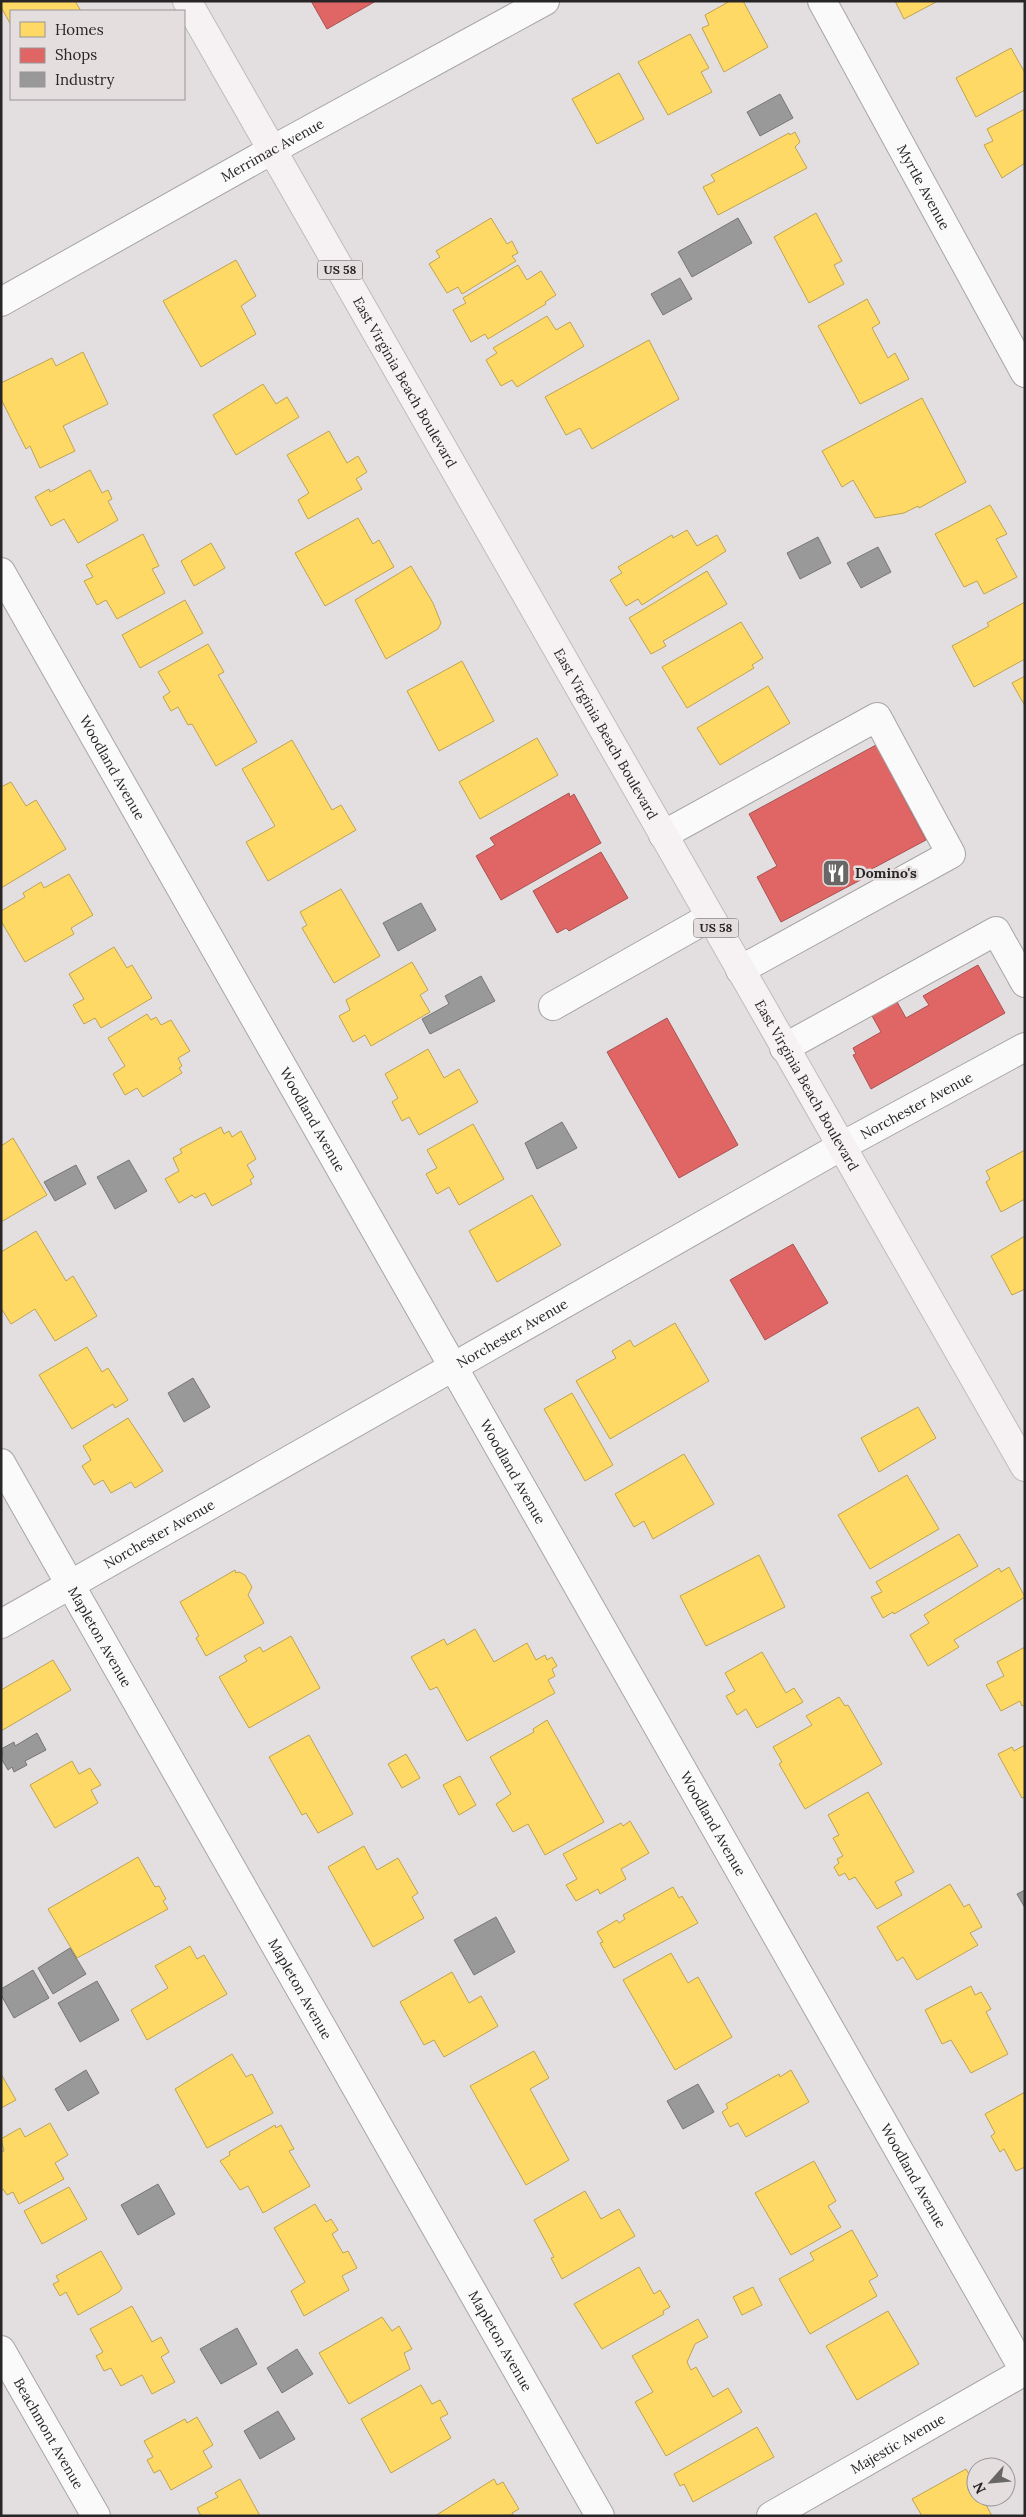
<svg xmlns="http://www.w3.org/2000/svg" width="1026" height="2517" font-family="Lora,serif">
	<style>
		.homes { fill: #ffd966; stroke: #bea352 }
		.shops { fill: #e06666; stroke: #a85252 }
		.industry { fill: #999; stroke: #777676 }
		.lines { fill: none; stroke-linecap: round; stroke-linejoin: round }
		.minor-casing { stroke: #a7a5a5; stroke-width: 30 }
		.major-casing { stroke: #bdbcbc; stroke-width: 30 }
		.minor { stroke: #fbfafa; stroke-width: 28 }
		.major { stroke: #f6f1f2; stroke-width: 28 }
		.labels { text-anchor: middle; stroke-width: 5; stroke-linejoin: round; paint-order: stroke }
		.shield { fill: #e4dedf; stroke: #605c5d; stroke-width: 1 }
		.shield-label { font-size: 12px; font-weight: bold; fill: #272525 }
		.street-label { font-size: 14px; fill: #272525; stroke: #e4dedf }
		.poi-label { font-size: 14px; font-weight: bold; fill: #272525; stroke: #e4dedf; text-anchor: start }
	</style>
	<rect width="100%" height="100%" fill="#e3dfe0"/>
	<g class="homes">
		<path d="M1,1H75L81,11H11V25L1,7Z"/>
		<path d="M730,1H743L768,47L724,72L702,28L709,25L705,15Z"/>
		<path d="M895,1H938L904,19Z"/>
		<path d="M690,34L709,68L701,72L712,92L668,115L638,62Z"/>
		<path d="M1011,48L1025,73V90L976,117L956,78Z"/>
		<path d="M619,73L644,119L597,144L572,99Z"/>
		<path d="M1025,109V163L1002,178L984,145L993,141L987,129Z"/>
		<path d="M795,132L800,142L795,147L807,168L718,215L703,187L715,181L711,175L789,133L790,135Z"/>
		<path d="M816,213L842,261L834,265L844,284L809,303L774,237Z"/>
		<path d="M491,218L507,244L512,241L518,253L512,256L516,261L462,294L458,287L447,293L429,264L440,257L436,251Z"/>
		<path d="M236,260L256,296L241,306L256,334L201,367L163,301Z"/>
		<path d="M518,265L527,280L541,271L556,295L545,302L546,304L488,339L485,334L471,342L453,310L466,303L463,298Z"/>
		<path d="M867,299L880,323L872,328L888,358L895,353L909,379L860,404L818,326Z"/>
		<path d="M547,316L556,330L570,322L584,346L517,387L512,380L501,386L486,360L497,353L493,348Z"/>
		<path d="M649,340L679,399L592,449L580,428L566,435L545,397Z"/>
		<path d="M83,352L108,404L63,426L75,451L40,468L30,446L26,449L1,399V383L52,358L56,366Z"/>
		<path d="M263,384L276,404L287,397L299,417L236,455L213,415Z"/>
		<path d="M922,398L966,482L919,508L918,506L904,513L875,518L853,480L842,487L822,451Z"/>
		<path d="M329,431L347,463L358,456L367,472L356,479L362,489L308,519L298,500L309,493L287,455Z"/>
		<path d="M90,470L102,493L108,490L112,499L108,501L118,520L78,543L64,519L51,526L35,497L49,489L50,492Z"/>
		<path d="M990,505L1007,534L996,539L1017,577L984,594L977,581L964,587L935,534Z"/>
		<path d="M358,518L373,544L379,540L394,567L325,606L295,553Z"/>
		<path d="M687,530L697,546L717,535L726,551L642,605L638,599L626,606L610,580L622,573L618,567L672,535L673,538Z"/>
		<path d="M143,534L159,566L152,569L165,593L117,619L106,600L97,605L84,581L93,577L86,565Z"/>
		<path d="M211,543L225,568L194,586L181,561Z"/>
		<path d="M411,566L433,603L441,623L438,629L386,659L355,600Z"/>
		<path d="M707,571L727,604L663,641L666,646L651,654L629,618Z"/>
		<path d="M185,600L203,633L140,668L122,635Z"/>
		<path d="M1025,602V659L974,687L952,646L989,626L987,623Z"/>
		<path d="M741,622L763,658L752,665L754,668L687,708L662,667Z"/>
		<path d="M208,644L224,672L218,675L257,742L216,766L192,724L188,725L178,707L171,711L163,697L170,692L158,672Z"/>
		<path d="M462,661L494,721L439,751L407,691Z"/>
		<path d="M1025,676V706L1012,683Z"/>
		<path d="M768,686L790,723L720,765L697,728Z"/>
		<path d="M537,738L558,775L480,819L459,782Z"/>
		<path d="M292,740L332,810L341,805L356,830L268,881L246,842L275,826L242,769Z"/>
		<path d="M11,782L26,806L36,800L66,849L1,888V787Z"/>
		<path d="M69,874L93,915L71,928L74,934L25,962L1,921V911L25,897L23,893L41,882L44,888Z"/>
		<path d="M341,889L380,956L334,983L302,928L307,925L300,912Z"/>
		<path d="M114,947L127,968L132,965L152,998L101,1028L95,1018L84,1024L73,1005L84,999L69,974Z"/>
		<path d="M412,962L428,990L420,995L430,1012L371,1046L365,1035L353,1042L339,1016L350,1010L346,1000Z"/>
		<path d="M147,1014L151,1020L156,1017L161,1025L171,1020L190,1051L178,1058L182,1066L179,1068L182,1073L143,1097L137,1088L125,1095L113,1074L125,1066L108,1038Z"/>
		<path d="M428,1049L444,1078L459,1069L478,1102L419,1135L409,1117L402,1121L392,1102L398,1098L385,1074Z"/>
		<path d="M473,1124L504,1179L459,1205L449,1187L437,1194L426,1174L437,1168L427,1150Z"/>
		<path d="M221,1127L224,1134L229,1131L232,1137L241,1131L256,1159L247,1165L254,1177L250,1180L252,1184L212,1206L205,1193L195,1198L192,1195L179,1203L165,1179L179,1171L173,1158L182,1153L180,1149Z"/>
		<path d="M13,1138L47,1195L1,1222V1146Z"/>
		<path d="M1025,1150V1199L1001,1212L986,1182L990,1179L986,1171Z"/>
		<path d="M532,1195L561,1245L497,1282L469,1231Z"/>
		<path d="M36,1231L66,1281L73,1276L97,1316L55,1341L35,1309L11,1324L1,1308V1252Z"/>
		<path d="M1025,1236V1289L1012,1295L991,1256Z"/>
		<path d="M675,1323L709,1381L610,1439L576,1381L616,1358L612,1351L630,1340L634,1347Z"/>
		<path d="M87,1347L102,1372L108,1368L128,1400L115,1408L113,1404L72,1429L39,1375Z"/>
		<path d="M572,1393L613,1465L585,1481L544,1409Z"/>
		<path d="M918,1407L936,1438L879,1472L861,1438Z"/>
		<path d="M128,1418L163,1471L135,1488L131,1482L111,1493L103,1480L94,1485L82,1466L91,1460L83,1446Z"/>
		<path d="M684,1454L714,1504L653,1539L644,1521L634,1527L615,1494Z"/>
		<path d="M907,1475L939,1529L870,1569L838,1515Z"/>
		<path d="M959,1534L978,1566L894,1614L893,1612L883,1618L871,1597L882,1592L876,1582Z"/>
		<path d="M759,1555L785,1607L706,1646L680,1596Z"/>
		<path d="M1009,1567L1025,1597L954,1640L959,1647L928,1666L910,1635L929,1623L924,1615L999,1568L1001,1572Z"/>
		<path d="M235,1570L236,1573L239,1572L245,1575L252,1587L248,1595L264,1623L206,1656L196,1638L199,1636L180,1602Z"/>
		<path d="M475,1629L494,1662L527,1643L536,1660L545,1655L547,1660L552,1657L557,1666L552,1669L555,1676L548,1680L555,1693L467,1741L437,1687L430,1690L411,1657L444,1639L447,1645Z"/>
		<path d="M291,1636L320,1688L249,1728L219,1677L247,1661L244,1656L260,1647L263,1652Z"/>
		<path d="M1025,1647V1705L1022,1706L1020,1701L1001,1711L986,1685L1004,1676L997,1662Z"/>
		<path d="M762,1652L786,1693L794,1688L803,1702L757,1728L746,1709L737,1715L726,1696L735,1691L725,1673Z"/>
		<path d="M53,1660L71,1690L1,1731V1690Z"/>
		<path d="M839,1697L845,1706L848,1705L882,1764L805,1809L779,1764L782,1762L773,1747L812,1725L806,1716Z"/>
		<path d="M547,1720L604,1822L545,1855L528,1824L513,1832L496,1804L511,1794L490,1757L534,1732L533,1729Z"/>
		<path d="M309,1735L353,1814L318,1833L306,1813L302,1815L269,1757Z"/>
		<path d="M1025,1745V1797L1022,1798L998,1754L1012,1747L1014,1751Z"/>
		<path d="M406,1754L420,1778L402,1788L388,1764Z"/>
		<path d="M72,1761L79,1774L90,1768L101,1785L91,1790L98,1803L55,1828L30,1785Z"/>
		<path d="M460,1776L476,1805L459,1815L443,1785Z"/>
		<path d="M868,1792L914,1872L895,1882L902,1895L877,1909L855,1877L849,1880L845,1873L839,1876L834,1867L839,1863L837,1859L843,1856L833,1838L839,1835L828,1815Z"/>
		<path d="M630,1821L649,1853L621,1869L626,1879L600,1894L598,1889L576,1901L566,1885L577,1879L563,1854L621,1823L623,1826Z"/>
		<path d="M364,1846L377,1870L398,1858L418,1893L412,1897L424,1918L373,1947L328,1867Z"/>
		<path d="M138,1857L155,1887L159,1886L166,1899L163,1901L168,1909L77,1958L48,1909Z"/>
		<path d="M950,1884L964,1907L969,1904L982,1927L970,1933L978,1945L917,1980L903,1957L897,1961L877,1927Z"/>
		<path d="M673,1887L679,1898L682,1896L698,1923L614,1968L600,1943L603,1942L597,1932L617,1920L619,1923L625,1919L623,1915Z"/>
		<path d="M190,1946L197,1959L204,1955L227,1994L147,2040L131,2010L168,1988L155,1966Z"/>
		<path d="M671,1953L688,1983L698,1977L732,2037L675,2070L623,1980Z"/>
		<path d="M452,1972L469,2003L481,1996L498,2026L444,2057L434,2040L424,2045L400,2002Z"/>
		<path d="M971,1986L975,1995L981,1992L991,2009L986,2012L1008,2054L971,2073L951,2040L942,2044L925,2010Z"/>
		<path d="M534,2051L549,2078L530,2089L569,2160L526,2185L470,2086Z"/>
		<path d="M232,2054L246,2077L252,2074L273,2113L207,2148L175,2089Z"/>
		<path d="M791,2070L809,2102L746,2137L738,2123L730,2127L722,2112L728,2108L726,2104L779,2074L780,2077Z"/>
		<path d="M1,2074L16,2100L1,2108Z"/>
		<path d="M1025,2092V2167L1016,2171L1004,2149L1000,2152L991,2136L995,2133L985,2114Z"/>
		<path d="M50,2123L68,2155L55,2163L64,2179L19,2204L13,2192L7,2195L3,2189L1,2190V2152L4,2151L1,2139L20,2128L25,2137Z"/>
		<path d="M275,2125L276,2128L281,2125L294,2149L289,2151L310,2186L263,2213L248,2186L240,2190L220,2161L230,2155L229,2152Z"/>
		<path d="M814,2161L836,2201L828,2206L841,2227L791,2255L755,2193Z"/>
		<path d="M69,2187L87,2219L42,2244L24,2211Z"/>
		<path d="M585,2191L601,2219L619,2209L635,2236L562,2279L551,2258L554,2257L534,2220Z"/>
		<path d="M315,2204L326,2222L331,2219L338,2230L332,2234L343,2253L348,2251L357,2268L342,2276L349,2290L304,2316L291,2291L305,2282L274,2228Z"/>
		<path d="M852,2230L878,2276L869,2281L877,2296L810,2334L779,2279L814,2260L810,2253Z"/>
		<path d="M101,2251L122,2288L119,2292L78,2315L66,2292L60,2296L53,2284L59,2281L56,2276Z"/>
		<path d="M639,2267L654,2294L660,2290L670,2307L663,2311L664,2314L602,2349L574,2304Z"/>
		<path d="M753,2287L762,2305L742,2315L733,2297Z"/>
		<path d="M132,2306L152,2342L161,2337L169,2352L161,2357L175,2382L152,2394L142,2375L121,2386L111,2368L104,2371L96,2356L103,2352L90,2329Z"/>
		<path d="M888,2311L919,2364L857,2400L826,2346Z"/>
		<path d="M382,2317L392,2331L399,2326L412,2349L404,2353L410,2369L349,2404L319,2353Z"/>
		<path d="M698,2319L708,2337L695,2344L687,2362L691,2370L696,2367L713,2397L728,2388L742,2412L666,2456L635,2402L653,2392L632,2356Z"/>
		<path d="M421,2385L432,2404L440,2400L448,2414L440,2418L451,2438L391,2473L361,2419Z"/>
		<path d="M197,2417L213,2445L203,2451L212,2467L171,2490L160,2470L154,2473L147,2460L153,2457L144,2441L185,2419L187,2423Z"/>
		<path d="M757,2427L774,2457L693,2502L684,2484L680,2486L674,2474Z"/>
		<path d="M966,2469L976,2487V2497H982L992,2516H922L912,2499Z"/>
		<path d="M240,2479L260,2516H201L197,2508L218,2497L215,2493Z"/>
		<path d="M494,2479L497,2485L503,2482L519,2509L512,2513L513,2515L435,2516Z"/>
	</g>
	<g class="shops">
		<path d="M311,1H376L327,29Z"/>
		<path d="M876,745L926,840L868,871L870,875L781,922L757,877L777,866L749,814Z"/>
		<path d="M569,793L570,797L574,794L601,843L501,900L476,856L495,845L490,838Z"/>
		<path d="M601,852L628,898L569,931L566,928L557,933L533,891Z"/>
		<path d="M978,965L1005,1013L871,1089L853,1055L856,1054L853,1048L881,1032L871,1014L896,1000L906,1018L929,1005L923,996Z"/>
		<path d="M667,1018L738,1145L679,1178L607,1052Z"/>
		<path d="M793,1244L828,1303L765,1340L730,1280Z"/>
	</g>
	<g class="industry">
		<path d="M780,94L793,118L760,136L747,112Z"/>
		<path d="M738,218L752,243L692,277L678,252Z"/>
		<path d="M680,278L692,299L663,315L651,294Z"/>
		<path d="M818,537L831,563L800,579L787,553Z"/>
		<path d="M878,547L891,572L861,588L847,563Z"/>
		<path d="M421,903L436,930L398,951L383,923Z"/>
		<path d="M481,976L495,1001L430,1034L422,1019L449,1004L445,996Z"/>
		<path d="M562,1122L577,1148L537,1169L525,1143Z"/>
		<path d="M129,1160L147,1191L115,1209L97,1177Z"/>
		<path d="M76,1165L86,1184L55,1201L44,1182Z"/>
		<path d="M193,1378L210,1407L184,1422L168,1393Z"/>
		<path d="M37,1733L46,1750L25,1761L27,1765L14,1772L12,1767L8,1770L1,1758L3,1753L1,1749L14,1742L15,1746Z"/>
		<path d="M1025,1890V1908L1017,1894Z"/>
		<path d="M496,1917L515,1952L474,1975L454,1940Z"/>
		<path d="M70,1948L86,1974L53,1994L38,1968Z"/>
		<path d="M33,1970L49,1998L14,2018L1,1995V1989Z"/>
		<path d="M97,1981L119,2020L80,2042L58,2003Z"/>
		<path d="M86,2070L99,2093L68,2111L55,2089Z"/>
		<path d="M698,2084L714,2112L683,2129L667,2101Z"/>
		<path d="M158,2184L175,2214L138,2235L121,2205Z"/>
		<path d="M237,2328L257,2364L221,2384L200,2349Z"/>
		<path d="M297,2349L313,2374L282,2393L267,2368Z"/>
		<path d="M278,2411L295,2439L260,2459L244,2431Z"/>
	</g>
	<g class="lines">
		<g class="minor-casing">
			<g id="minor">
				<path id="s1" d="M822,1L1025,373"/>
				<path id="s2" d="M1,302L272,150L545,1"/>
				<path id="s3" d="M1,572L1025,2372"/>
				<path d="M663,835L877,717L951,854L740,970"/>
				<path d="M553,1006L710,917"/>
				<path d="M784,1048L996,931L1025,983"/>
				<path id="s4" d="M1,1463L600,2516"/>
				<path id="s5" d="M1,1624L840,1147L1025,1047"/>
				<path id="s6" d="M1,2350L96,2516"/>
				<path id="s7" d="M771,2516L1025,2371"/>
			</g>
		</g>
		<g class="major-casing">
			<g id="major">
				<path id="s8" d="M187,1L1025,1467"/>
			</g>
		</g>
		<use href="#minor" class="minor"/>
		<use href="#major" class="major"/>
	</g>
	<defs>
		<g id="restaurant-square" transform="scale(1.4375)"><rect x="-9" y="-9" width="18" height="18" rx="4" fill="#696666" stroke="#e4dedf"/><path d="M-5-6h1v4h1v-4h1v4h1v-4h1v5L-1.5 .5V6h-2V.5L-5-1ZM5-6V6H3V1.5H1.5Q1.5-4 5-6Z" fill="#fff"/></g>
	</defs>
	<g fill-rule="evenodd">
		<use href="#restaurant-square" x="836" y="873"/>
	</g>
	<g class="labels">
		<g class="shield">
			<rect x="317.5" y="260.5" width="45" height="19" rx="4"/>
			<rect x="693.5" y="918.5" width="45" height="19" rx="4"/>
		</g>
		<g class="shield-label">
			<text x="340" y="274">US 58</text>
			<text x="716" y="932">US 58</text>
		</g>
		<g class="street-label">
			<text dy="5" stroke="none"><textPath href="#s2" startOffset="311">Merrimac Avenue</textPath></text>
			<text dy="5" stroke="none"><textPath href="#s1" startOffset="212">Myrtle Avenue</textPath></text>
			<text dy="5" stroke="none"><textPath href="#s8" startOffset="439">East Virginia Beach Boulevard</textPath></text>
			<text dy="5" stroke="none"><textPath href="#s8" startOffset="844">East Virginia Beach Boulevard</textPath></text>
			<text dy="5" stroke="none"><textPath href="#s3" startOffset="225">Woodland Avenue</textPath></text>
			<text dy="5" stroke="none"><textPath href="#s8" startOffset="1249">East Virginia Beach Boulevard</textPath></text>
			<text dy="5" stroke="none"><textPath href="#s5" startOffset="1052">Norchester Avenue</textPath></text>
			<text dy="5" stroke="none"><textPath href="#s3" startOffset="630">Woodland Avenue</textPath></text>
			<text dy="5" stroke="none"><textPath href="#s5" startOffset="588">Norchester Avenue</textPath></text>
			<text dy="5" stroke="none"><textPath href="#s3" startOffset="1035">Woodland Avenue</textPath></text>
			<text dy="5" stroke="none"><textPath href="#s5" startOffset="182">Norchester Avenue</textPath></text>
			<text dy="5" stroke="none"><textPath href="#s4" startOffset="200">Mapleton Avenue</textPath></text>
			<text dy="5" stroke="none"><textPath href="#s3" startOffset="1440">Woodland Avenue</textPath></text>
			<text dy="5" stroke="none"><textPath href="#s4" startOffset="605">Mapleton Avenue</textPath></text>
			<text dy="5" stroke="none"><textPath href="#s3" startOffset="1845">Woodland Avenue</textPath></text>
			<text dy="5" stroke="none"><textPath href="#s4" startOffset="1010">Mapleton Avenue</textPath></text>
			<text dy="5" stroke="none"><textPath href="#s6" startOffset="96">Beachmont Avenue</textPath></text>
			<text dy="5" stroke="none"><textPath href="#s7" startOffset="146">Majestic Avenue</textPath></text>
		</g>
		<g class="poi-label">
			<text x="855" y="878">Domino's</text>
		</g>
	</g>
	<rect width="1026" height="2517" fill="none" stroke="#272525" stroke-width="5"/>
	<rect x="10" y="10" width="175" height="90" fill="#e4dedf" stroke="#989495"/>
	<rect x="20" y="22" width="25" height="15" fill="#ffd966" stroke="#989495"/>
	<text x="55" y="35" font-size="15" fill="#272525">Homes</text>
	<rect x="20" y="48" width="25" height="15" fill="#e06666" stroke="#989495"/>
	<text x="55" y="60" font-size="15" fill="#272525">Shops</text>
	<rect x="20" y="72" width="25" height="15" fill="#999999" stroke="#989495"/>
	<text x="55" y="85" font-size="15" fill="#272525">Industry</text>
	<g transform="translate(991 2482) rotate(243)"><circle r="24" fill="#e4dedf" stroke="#989495"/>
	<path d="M0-4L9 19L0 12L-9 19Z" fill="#696666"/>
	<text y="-8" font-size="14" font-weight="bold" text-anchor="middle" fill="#272525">N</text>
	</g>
</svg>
